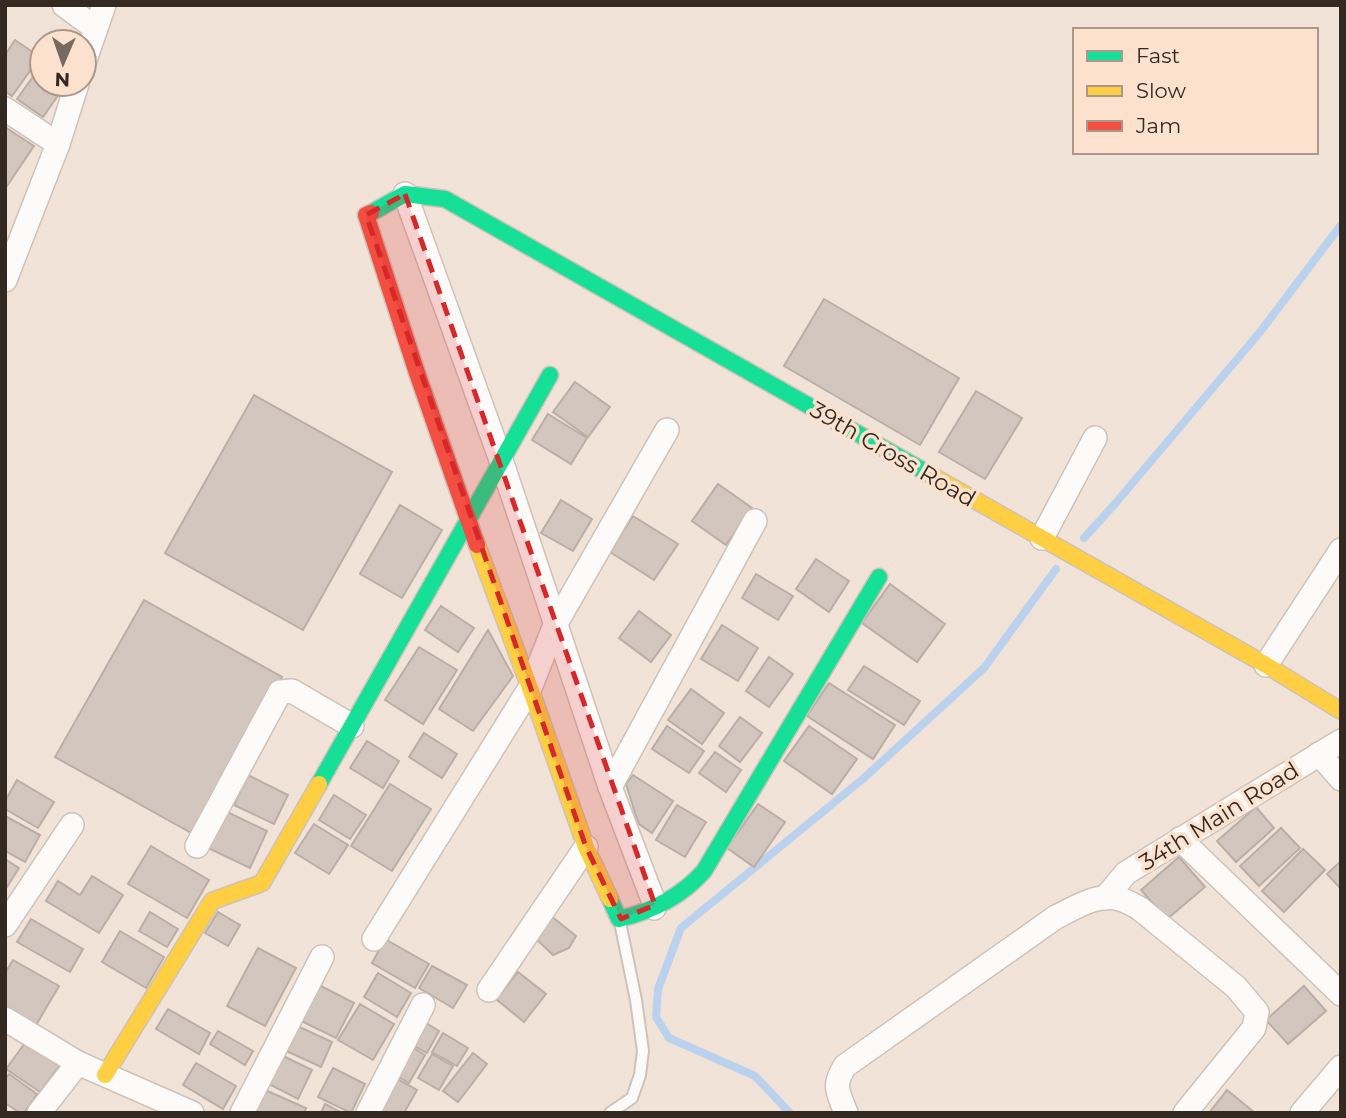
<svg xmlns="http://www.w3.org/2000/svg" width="1346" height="1118" font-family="Montserrat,sans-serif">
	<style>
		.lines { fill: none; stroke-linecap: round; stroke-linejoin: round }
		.stream { stroke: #bbd2ee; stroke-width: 8 }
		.building { fill: #d3c6be; stroke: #baaea6; stroke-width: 2 }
		.lane-casing { stroke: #cec2b9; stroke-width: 14 }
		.street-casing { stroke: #cec2b9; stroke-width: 26 }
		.fast-casing { stroke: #cec2b9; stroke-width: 19 }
		.slow-casing { stroke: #cec2b9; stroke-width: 19 }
		.jam-casing { stroke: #cec2b9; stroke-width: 19 }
		.lane { stroke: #fdfbf9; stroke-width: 10 }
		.street { stroke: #fdfbf9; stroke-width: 23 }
		.fast { stroke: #16e098; stroke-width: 16 }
		.slow { stroke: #ffcf43; stroke-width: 16 }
		.jam { stroke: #f24e42; stroke-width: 16 }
		.marked { fill: #d62828; fill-opacity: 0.2; stroke: #d62828; stroke-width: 5; stroke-dasharray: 14 9; stroke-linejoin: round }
		.labels { text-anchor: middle; stroke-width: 7; stroke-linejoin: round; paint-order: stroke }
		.street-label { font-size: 23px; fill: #332921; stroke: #fce2ce }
	</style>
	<rect width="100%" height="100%" fill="#f2e3d8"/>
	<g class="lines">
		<g class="stream">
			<path d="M1084,538L1114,505L1260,332L1341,225"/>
			<path d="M790,1113L755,1076L669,1038L656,1017L658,989L681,928L864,778L984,668L1056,569"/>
		</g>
	</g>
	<g class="building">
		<path d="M15,40L40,57L12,96L5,91V55Z"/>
		<path d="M42,64V84H66L43,117L17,99Z"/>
		<path d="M5,127L34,146L7,186L5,185Z"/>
		<path d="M824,299L959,378L920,445L784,366Z"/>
		<path d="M575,382L610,407L588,437L553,412Z"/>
		<path d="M976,391L1022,418L985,479L939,452Z"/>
		<path d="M254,395L392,472L303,630L165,553Z"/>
		<path d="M548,414L587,438L571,464L532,440Z"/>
		<path d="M718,484L752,508L726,545L692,521Z"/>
		<path d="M561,500L592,519L573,551L541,533Z"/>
		<path d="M400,505L442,530L402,598L360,574Z"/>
		<path d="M633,516L678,544L654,580L610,552Z"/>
		<path d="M816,559L849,581L829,612L796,589Z"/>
		<path d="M756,574L793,596L778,620L742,598Z"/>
		<path d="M890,584L945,624L917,662L862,623Z"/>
		<path d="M144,600L282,677L193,834L55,757Z"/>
		<path d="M441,606L474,628L458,652L425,630Z"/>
		<path d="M639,611L671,635L651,662L619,638Z"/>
		<path d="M722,625L758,648L738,681L701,659Z"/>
		<path d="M488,630L513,676L473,731L439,709Z"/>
		<path d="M419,647L457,670L423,724L385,700Z"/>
		<path d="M769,657L793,674L769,707L746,691Z"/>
		<path d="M864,666L920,701L904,725L848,690Z"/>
		<path d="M829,683L895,725L873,759L807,716Z"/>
		<path d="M691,689L724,713L702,744L668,720Z"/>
		<path d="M740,717L762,733L740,762L719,746Z"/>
		<path d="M667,726L704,751L689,773L652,749Z"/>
		<path d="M809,726L857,759L832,794L784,761Z"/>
		<path d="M424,733L457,754L442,778L409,757Z"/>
		<path d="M367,741L399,761L383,788L350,768Z"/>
		<path d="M715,752L741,770L726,792L699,773Z"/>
		<path d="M248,775L288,795L274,824L234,805Z"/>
		<path d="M633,775L673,801L652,833L639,824L635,813L626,784Z"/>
		<path d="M17,780L54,802L38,828L5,809V801Z"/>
		<path d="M390,784L431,809L392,871L351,846Z"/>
		<path d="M334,795L366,815L350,839L319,820Z"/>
		<path d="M758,804L785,822L754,867L727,848Z"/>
		<path d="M677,805L706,822L685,857L656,840Z"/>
		<path d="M1256,807L1274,828L1236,862L1217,841Z"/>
		<path d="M225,811L267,831L250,868L208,848Z"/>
		<path d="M5,816L40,835L25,862L5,851Z"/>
		<path d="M314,824L348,845L329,874L295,853Z"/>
		<path d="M1281,828L1300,848L1259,886L1240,866Z"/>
		<path d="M151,846L209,880L187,918L128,884Z"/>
		<path d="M1303,849L1325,870L1284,912L1262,891Z"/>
		<path d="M1179,857L1205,887L1167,919L1141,890Z"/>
		<path d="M5,859L19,868L5,890Z"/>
		<path d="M1341,861V889L1327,874Z"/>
		<path d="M92,876L123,895L99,933L46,901L58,881L80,895Z"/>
		<path d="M150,912L178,929L167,947L139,931Z"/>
		<path d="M218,912L240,925L228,946L205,933Z"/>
		<path d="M551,916L576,936L569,948L553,955L534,937Z"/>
		<path d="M31,919L83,949L70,972L17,942Z"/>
		<path d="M120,931L164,957L146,988L102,962Z"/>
		<path d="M385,939L429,964L415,988L372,963Z"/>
		<path d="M258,948L296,968L265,1026L227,1006Z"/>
		<path d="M13,960L59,986L32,1032L5,1017V973Z"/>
		<path d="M432,966L467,985L453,1008L419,988Z"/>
		<path d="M518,972L546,994L524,1022L496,999Z"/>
		<path d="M378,973L411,993L397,1017L364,997Z"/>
		<path d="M313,982L354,1003L336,1038L295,1018Z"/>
		<path d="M1304,986L1326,1011L1288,1044L1266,1020Z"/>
		<path d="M360,1004L394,1024L373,1060L338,1040Z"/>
		<path d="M168,1009L210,1033L199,1054L156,1029Z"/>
		<path d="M423,1021L439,1031L427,1053L409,1043Z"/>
		<path d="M293,1024L332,1042L321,1067L282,1049Z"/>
		<path d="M218,1031L253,1051L245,1065L210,1044Z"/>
		<path d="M443,1033L468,1048L457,1066L432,1052Z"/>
		<path d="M25,1043L59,1066L40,1092L6,1069Z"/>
		<path d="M409,1045L425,1055L409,1083L392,1073Z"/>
		<path d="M473,1053L487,1064L458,1102L443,1091Z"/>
		<path d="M279,1054L312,1070L298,1099L265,1082Z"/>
		<path d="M432,1054L453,1066L439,1090L418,1078Z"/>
		<path d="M196,1063L236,1086L223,1109L183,1085Z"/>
		<path d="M333,1068L365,1084L351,1113L318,1097Z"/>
		<path d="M9,1074L37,1094L24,1113H20L5,1103V1079Z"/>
		<path d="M392,1076L417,1090L404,1113H375Z"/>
		<path d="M263,1089L306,1108L304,1113H251Z"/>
		<path d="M1227,1090L1255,1113H1209Z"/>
		<path d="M325,1104L342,1113H321Z"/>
	</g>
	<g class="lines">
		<g class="lane-casing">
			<path id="lane" d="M610,1113L632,1098L640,1075L643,1051L636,1000L620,922"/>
		</g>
		<g class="street-casing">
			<g id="street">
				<path d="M64,5L95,28"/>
				<path d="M84,63L104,5"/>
				<path d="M5,109L58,144"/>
				<path d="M405,194L501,460L610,787L655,905L654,908"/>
				<path d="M5,280L58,144L77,84"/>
				<path d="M1042,538L1095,438"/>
				<path d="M1266,665L1341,550"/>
				<path d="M1319,754L1341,779"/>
				<path d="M610,787L755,521"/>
				<path d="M1180,839L1341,994"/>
				<path d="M197,846L280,692L292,691L352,726"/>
				<path d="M1105,898L1126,873L1341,741"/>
				<path d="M5,925L72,825"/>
				<path d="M374,939L530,688L555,625L667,430"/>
				<path d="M489,990L586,847"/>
				<path d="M5,1019L78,1063L192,1113"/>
				<path d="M39,1113L78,1063"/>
				<path d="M242,1113L322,957"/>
				<path d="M368,1113L423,1005"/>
				<path d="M846,1113C838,1091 832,1087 845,1066L1056,917C1077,907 1100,891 1123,900C1128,902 1134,905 1139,908L1236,987L1257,1012L1254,1028L1185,1113"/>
				<path d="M1302,1113L1341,1067"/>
			</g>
		</g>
		<g class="fast-casing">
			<g id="fast">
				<path d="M371,213L405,194L445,199L936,478"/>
				<path d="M319,784L550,375"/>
				<path d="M610,899L619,919C653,911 681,897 704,871L879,577"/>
			</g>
		</g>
		<g class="slow-casing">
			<g id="slow">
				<path d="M936,478L1266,665L1341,711"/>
				<path d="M477,545L530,688L586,847L610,899"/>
				<path d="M105,1075L212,901L262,883L319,784"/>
			</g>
		</g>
		<g class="jam-casing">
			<path id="jam" d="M371,213L366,215L416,370L477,545"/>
		</g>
		<use href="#lane" class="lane"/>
		<use href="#street" class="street"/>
		<use href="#fast" class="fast"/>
		<use href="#slow" class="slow"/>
		<use href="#jam" class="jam"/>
	</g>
	<path class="marked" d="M405,194L655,905L621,919L586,847L366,215Z"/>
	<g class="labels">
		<g class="street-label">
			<text transform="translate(893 454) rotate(30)" y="8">39th Cross Road</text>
			<text transform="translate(1219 816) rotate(-32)" y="8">34th Main Road</text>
		</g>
	</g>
	<rect width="1346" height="1118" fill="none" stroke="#332921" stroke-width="14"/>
	<rect x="1073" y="28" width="245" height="126" fill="#fce2ce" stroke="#ac9889" stroke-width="2"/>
	<rect x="1087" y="51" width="35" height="10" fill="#16e098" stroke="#ac9889" stroke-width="2"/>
	<text x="1136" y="63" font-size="21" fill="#332921">Fast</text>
	<rect x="1087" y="86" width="35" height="10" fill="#ffcf43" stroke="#ac9889" stroke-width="2"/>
	<text x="1136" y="98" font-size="21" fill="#332921">Slow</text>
	<rect x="1087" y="121" width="35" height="10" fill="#f24e42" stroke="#ac9889" stroke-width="2"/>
	<text x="1136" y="133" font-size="21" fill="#332921">Jam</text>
	<g transform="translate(63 63) rotate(182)"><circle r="33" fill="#fce2ce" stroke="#ac9889" stroke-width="2"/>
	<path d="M0-5L12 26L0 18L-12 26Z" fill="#766a61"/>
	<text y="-10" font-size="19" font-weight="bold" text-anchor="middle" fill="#332921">N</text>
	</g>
</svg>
